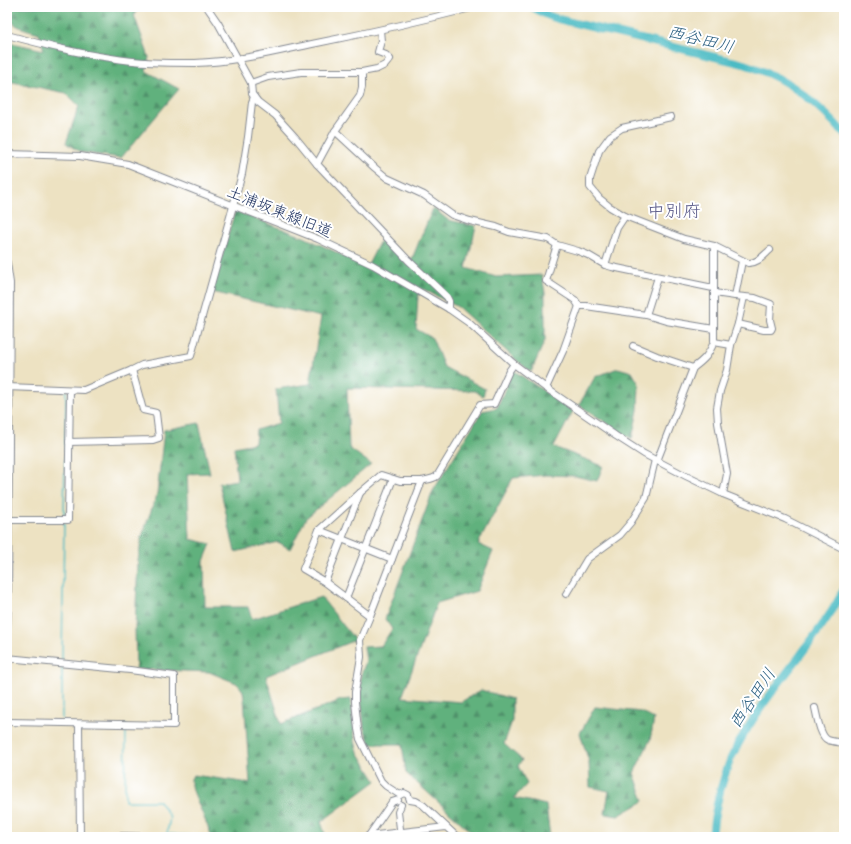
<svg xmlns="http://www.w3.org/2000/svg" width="851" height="844" font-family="Caveat,'Klee One',sans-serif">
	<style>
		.forest { fill: url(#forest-firs); stroke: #3e706e }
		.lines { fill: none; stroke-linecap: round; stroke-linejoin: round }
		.stream { stroke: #4cbbc4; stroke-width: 1.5 }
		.river { stroke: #4cbbc4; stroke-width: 8 }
		.minor-casing { stroke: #848890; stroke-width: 8 }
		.minor { stroke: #fff; stroke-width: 6 }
		.labels { text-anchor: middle; stroke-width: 4; stroke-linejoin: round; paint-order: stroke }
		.street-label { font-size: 16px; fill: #1b2f5e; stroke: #fff }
		.water-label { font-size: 17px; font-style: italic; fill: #2c6082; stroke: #fff }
		.quarter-label { font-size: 18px; fill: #5d5d8b; stroke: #fff }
	</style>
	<defs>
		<pattern id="forest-firs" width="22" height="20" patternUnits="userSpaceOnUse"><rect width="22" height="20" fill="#61b17d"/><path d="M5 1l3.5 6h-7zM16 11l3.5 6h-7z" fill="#4f906a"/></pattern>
	</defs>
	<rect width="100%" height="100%" fill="#fff"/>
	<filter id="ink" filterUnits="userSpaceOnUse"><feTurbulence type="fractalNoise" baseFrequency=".025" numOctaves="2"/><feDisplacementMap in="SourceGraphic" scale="8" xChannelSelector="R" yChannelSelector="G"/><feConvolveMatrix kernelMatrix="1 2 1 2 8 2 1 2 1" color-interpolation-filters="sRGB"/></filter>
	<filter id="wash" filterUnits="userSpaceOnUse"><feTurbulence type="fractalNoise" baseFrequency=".012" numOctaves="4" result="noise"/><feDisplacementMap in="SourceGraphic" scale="16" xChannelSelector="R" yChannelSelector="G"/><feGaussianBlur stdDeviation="0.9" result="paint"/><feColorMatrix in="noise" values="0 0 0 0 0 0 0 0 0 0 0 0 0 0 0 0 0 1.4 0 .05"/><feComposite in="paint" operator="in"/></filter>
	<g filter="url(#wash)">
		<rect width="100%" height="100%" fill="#ede2c2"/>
		<g class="forest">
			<path d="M7,7H139L134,15L149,57L146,71L179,89L121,158L80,152L66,143L79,106L66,93L8,81L12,43L44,50L39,33C23,28 7,27 7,7Z"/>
			<path d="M433,208L448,220L476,226L466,268L496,277L542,275L545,293V340L531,372L515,359L458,307L423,289L418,295L416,329L432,338L444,367L485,389L483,396L475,391L347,388L349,448L371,464L306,518L290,549L278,542L235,552L219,483L237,480L234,447L255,443L256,430L279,423L276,389L310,384L321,317L212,292L235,211L304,237L367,267L382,237L409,266Z"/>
			<path d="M618,368L632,372L639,384L638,410L632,439L579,405L595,377Z"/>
			<path d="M513,370L573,411L554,447L603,466L597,481L575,476L546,475L513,478L478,544L493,551L477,591L437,603L402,697L461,702L481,690L512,699V721L504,744L522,760L518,766L527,784L514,798L546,805L550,837H477L406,773L402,744H370L364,728L361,696V675L366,661L364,647L381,646L392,629L385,619L433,491L482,411L497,408Z"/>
			<path d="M199,423L210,473L187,474L190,539L211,544L204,561L205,607H248L252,619L321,597L355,640L266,676L281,724L341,700L351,699L355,741L358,752L376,781L321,822L326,837H212L191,786V779L193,775L250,783L244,698L243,691L240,687L236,683L209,672L136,669L135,628L138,560L142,536L157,494L164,430Z"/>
			<path d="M595,707L641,712L654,719L650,740L634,773L644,801L618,816L605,814L609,791L590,787L589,762L580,733Z"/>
		</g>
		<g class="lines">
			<g class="stream">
				<path d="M64,519L66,391"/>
				<path d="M62,661L64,523"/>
				<path d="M62,720V665"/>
				<path d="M126,725L125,801H159L170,817L167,834L197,836V837"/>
			</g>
			<g class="river">
				<path d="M532,7L547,15L558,19L744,64C765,71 787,81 804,95C809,99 814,103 818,107C828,116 837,124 844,134"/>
				<path d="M712,837C714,816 718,795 725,775C727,769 729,763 731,758C749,721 774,689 799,657C815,635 832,614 844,589"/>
			</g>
		</g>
	</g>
	<g filter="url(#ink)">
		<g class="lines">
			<g class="minor-casing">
				<g id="minor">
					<path d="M207,7L218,23L251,83L252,94L258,102L275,115L295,137L317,164L408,260L447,297L449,301V309"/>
					<path d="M7,35C41,44 75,53 111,58C138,63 167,63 195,63C235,62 274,52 312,44C367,33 421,21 475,7"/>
					<path d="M251,83L268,77L301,72H362L377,69L385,65L390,59L386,55L378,52L381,41L380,30"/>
					<path d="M671,117L622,128L610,136L599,151L590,179V187L599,198L610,207L625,216L684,239L714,246L748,263C757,264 764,255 770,250"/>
					<path d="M335,131L375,168L387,178L424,195L452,215L470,221L496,227L509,232L548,239L557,245L578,251L588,255L605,265L612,267L713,288"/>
					<path d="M7,154L80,156L128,164L318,239L373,265L449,309L469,323L514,364L546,388L616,436L644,454L686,476L723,494L785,519L844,549"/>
					<path d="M317,164L335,131L360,96L362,87V72"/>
					<path d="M557,245L546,281L575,300L579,306"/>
					<path d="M7,263L10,283L8,602L7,628"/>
					<path d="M605,265L617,228L625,216"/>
					<path d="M714,293L735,296L755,298L771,304L770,320L772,328L771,330H764L738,324"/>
					<path d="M735,296L742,261"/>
					<path d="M646,315L658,277"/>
					<path d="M714,342L731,345"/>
					<path d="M633,346L657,356L693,368"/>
					<path d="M7,387L84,390L132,370L142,365L191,356L242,174L248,137L252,102L254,97"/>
					<path d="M546,388L563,351L579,306H586L646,315L666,321L714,329"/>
					<path d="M69,442L153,440L159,438L156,413L143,410L132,370"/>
					<path d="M657,461L693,368C705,359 708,356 714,342V246"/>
					<path d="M723,494L727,474L718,423L717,408L720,391L727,370L731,345L738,324L744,297"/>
					<path d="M7,520H68L70,390"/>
					<path d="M319,530L392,559"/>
					<path d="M325,582L360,493"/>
					<path d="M566,594L587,559L620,535L631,522L646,498L655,460"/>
					<path d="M346,598L393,479"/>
					<path d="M370,616L325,582L303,569L319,530L361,492L381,475L400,481H422C427,479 432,480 437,476L480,405L494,404L509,371L514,364"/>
					<path d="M7,658L130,670L174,676V725L7,722"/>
					<path d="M815,708C817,716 820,737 828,740C833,742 839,742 844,743"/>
					<path d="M79,724L80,837"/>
					<path d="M410,800L408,795L404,793L400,795L386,786L381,781L360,739L358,729L355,702V692L361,657L360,640L370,616L422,481"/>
					<path d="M410,800L416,801L423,805L457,837"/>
					<path d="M401,805L398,812L401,837"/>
					<path d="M80,836H126L150,837"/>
					<path d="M368,836L446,827"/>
					<path d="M368,837L392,802L398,800"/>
				</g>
			</g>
			<use href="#minor" class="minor"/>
		</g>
	</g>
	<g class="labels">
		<g class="street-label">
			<text transform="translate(280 211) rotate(22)" y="6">土浦坂東線旧道</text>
		</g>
		<g class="water-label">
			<text transform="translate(701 39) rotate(14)" y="6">西谷田川</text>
			<text transform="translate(752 698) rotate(-56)" y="6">西谷田川</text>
		</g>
		<g class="quarter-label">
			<text x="674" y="217">中別府</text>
		</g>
	</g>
	<rect width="851" height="844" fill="none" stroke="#fff" stroke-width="24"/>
</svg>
